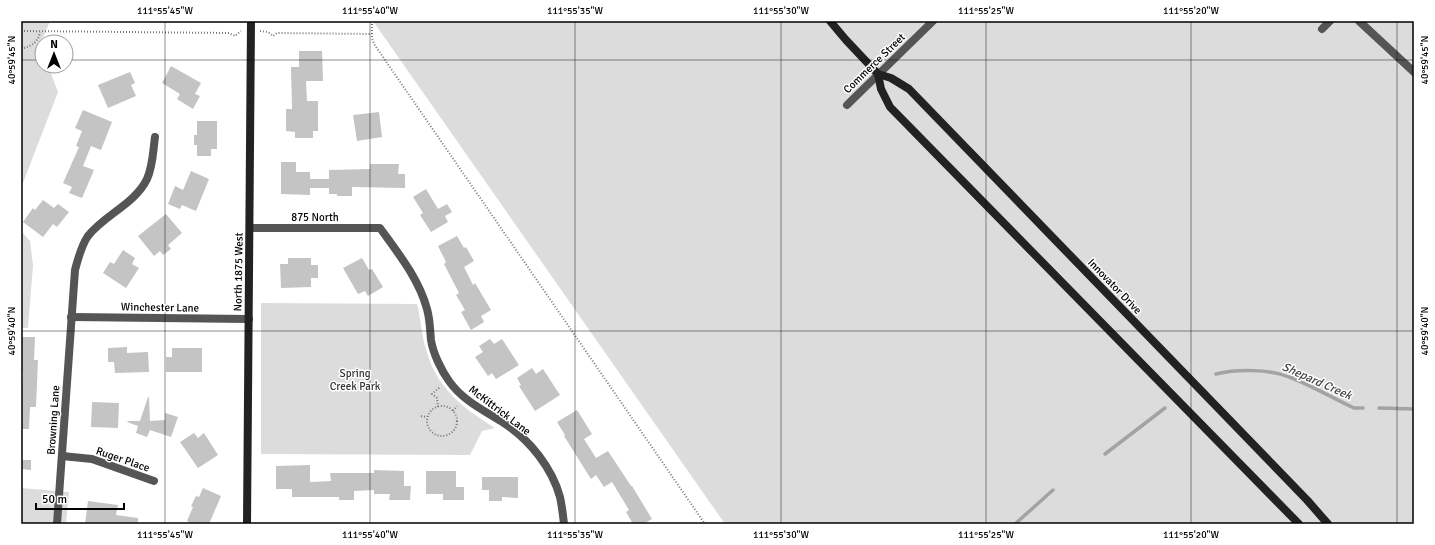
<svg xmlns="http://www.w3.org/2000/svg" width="1435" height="545" font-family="Signika,sans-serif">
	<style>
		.green { fill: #dcdcdc }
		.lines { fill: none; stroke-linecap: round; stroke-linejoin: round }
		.stream { stroke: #a3a3a3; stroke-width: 3.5 }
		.building { fill: #c4c4c4 }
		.path { stroke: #777; stroke-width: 2; stroke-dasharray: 1 2; stroke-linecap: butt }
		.street { stroke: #555; stroke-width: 8 }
		.secondary { stroke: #222; stroke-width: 8 }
		.ticks { fill: none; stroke: #000; stroke-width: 1; stroke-opacity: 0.45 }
		.labels { text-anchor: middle; stroke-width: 3; stroke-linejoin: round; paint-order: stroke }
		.street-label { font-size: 11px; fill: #000; stroke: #fff }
		.park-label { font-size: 11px; fill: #333; stroke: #fff }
		.water-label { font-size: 12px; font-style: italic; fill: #444; stroke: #fff }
		.neatline { fill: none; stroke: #000; stroke-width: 1.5 }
		.ticks-label { font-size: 10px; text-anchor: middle; fill: #000 }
	</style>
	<rect width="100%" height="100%" fill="#fff"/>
	<g class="green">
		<path d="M21,21H50L40,45L42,51V66H48L58,92L21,188Z"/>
		<path d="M373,21H1414V524H725Z"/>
		<path d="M21,231L30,241L33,265L28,328H21Z"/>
		<path d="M261,303L417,304C421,319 421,334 426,349C436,388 463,408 495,428L482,431L470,455L261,454Z"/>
		<path d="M21,488L69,492L66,524H21Z"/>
	</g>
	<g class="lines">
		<g class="stream">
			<path d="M1216,374C1237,369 1269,369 1289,377C1311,385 1332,398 1354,408H1363"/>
			<path d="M1379,408L1414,409"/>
			<path d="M1105,454L1165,408"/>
			<path d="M1015,524L1053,490"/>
		</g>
	</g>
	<g class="building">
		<path d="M299,51H322L323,81H306L307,101H318V131H313V138H295V132L286,131V109H292L291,67H299Z"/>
		<path d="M171,66L201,83L195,94L200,96L193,109L177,99L180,94L162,83Z"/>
		<path d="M130,72L135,83L131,85L136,96L108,108L98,85Z"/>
		<path d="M83,110L112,122L101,150L91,146L83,166L94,170L82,198L69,193L72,187L63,183L79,147L76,146L82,131L75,128Z"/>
		<path d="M379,112L382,137L357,141L353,115Z"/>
		<path d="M197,121H217V149H211V156H197V145H194V135H197Z"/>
		<path d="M281,162H296V172H310V179H329V170L370,169V164H399L398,174H405V188L352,187V196H337V194H329V188H310V195L281,194Z"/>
		<path d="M191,171L209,179L196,211L182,205L180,209L168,204L175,186L183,190Z"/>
		<path d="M426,189L438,209L447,204L452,212L445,216L448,222L431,232L420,215L423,213L413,197Z"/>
		<path d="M43,200L54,208L58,204L69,212L57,227L53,224L43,237L23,222L33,208L35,210Z"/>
		<path d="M166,214L182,233L168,245L171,249L163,255L160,251L154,256L138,236Z"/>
		<path d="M457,236L464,248L466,247L474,261L464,267L473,285L475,283L491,310L481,316L484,322L471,330L461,312L465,310L456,295L459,293L444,264L446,262L438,246Z"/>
		<path d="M123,250L135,258L132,264L139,268L126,288L103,273L110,262L114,264Z"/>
		<path d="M288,258H311V265H318V278H311V287L281,288L280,264H288Z"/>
		<path d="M362,258L369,270L372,269L383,287L368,296L365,291L358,294L343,268Z"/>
		<path d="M21,337H35L34,360H38L36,407H30L29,429H21V394H22L23,371L21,370Z"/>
		<path d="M490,339L494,344L502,339L519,365L496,379L492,373L488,376L475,357L483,352L479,346Z"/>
		<path d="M127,347V353L148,352L149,372L115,373L114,362H108V348Z"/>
		<path d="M172,348H202V372H166V357H172Z"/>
		<path d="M532,368L536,374L543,369L560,395L535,411L519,386L521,385L517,378Z"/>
		<path d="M148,397H149L150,421L165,420V413L178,417L171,437L150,430L147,437L136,433L138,426L127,422L128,421H140Z"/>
		<path d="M92,402L119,403L118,428L91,427Z"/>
		<path d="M577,410L592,434L584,439L596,458L608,451L631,486H632L652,519L643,524H633L626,512L629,510L612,482L604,487L596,475L591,479L564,436L565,435L557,422Z"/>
		<path d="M194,433L198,438L204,433L218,455L198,468L180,442Z"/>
		<path d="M21,460H31V470L21,469Z"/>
		<path d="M310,465V482L331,481L330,473H374V470L404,471V486H411L410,500H389L390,494H374V490L354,491V500H339V497H292V489H276V466Z"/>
		<path d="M426,471H456V487H464V500H443V494H426Z"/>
		<path d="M482,477H518V498L502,497V501H489V490H482Z"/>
		<path d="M203,488L221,496L209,524H193L187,521L193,507L191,506L196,496L199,497Z"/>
		<path d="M88,501L118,505L116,515L138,518V524H85Z"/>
	</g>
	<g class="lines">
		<g class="path">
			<path d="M372,21V38L374,44L705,524"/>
			<path d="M21,31L229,33L235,36L241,31"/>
			<path d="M260,31L268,32L273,36L277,33L372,34"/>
			<path d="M21,49C31,46 38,43 40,32"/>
			<circle cx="442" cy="421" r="15"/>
			<path d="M438,407L437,398L432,394L440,387"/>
			<path d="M453,411L457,406"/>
			<path d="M421,416L427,417"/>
		</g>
		<g class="street">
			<path d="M1359,21L1414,72"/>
			<path d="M1322,29L1330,21"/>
			<path d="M847,105L933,21"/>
			<path d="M250,228H380C398,253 419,279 427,309C430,319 430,330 431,340C433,353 441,370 449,381C463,401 485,411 504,423C530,440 552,468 560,497C562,506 563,515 564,524"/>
			<path d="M71,317L249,319"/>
			<path d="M62,456L92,459L154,481"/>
			<path d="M57,524L75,270C78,259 81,246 88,236C104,215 135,204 147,179C153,166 153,151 155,137"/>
		</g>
		<g class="secondary">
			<path d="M830,21L846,40L878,74L891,78L909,89L1307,500L1328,524"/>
			<path d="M878,74L881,89L890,107L1299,524"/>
			<path d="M247,524L251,21"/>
		</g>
	</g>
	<path class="ticks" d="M165,21V524M370,21V524M575,21V524M781,21V524M986,21V524M1191,21V524M1397,21V524M21,60H42M66,60H1414M21,331H1414"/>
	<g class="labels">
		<g class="street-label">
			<text transform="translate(874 63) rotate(-44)" y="4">Commerce Street</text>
			<text x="315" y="221">875 North</text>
			<text transform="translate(238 272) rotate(-89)" y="4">North 1875 West</text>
			<text transform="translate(1115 286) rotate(46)" y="4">Innovator Drive</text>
			<text transform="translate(160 307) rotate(1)" y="4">Winchester Lane</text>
			<text transform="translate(500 410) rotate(37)" y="4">McKittrick Lane</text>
			<text transform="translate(53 420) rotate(-86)" y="4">Browning Lane</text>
			<text transform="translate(123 459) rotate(19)" y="4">Ruger Place</text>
		</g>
		<g class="park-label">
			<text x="355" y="377">Spring<tspan x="355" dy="13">Creek Park</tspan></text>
		</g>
		<g class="water-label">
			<text transform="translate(1317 381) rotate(24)" y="4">Shepard Creek</text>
		</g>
	</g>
	<rect width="1435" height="545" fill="none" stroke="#ffffff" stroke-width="44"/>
	<g transform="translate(54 54)"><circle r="19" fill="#ffffff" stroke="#999999"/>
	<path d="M0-3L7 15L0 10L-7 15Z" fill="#000000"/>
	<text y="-6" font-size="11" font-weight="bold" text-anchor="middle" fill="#000000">N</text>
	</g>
	<path d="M36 503v6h88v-6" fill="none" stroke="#000000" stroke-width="2"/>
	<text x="42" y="503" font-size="12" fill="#000000" stroke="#ffffff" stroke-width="3" paint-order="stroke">50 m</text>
	<rect x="22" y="22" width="1391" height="501" class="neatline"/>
	<g class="ticks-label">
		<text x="165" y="14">111°55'45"W</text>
		<text x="370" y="14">111°55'40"W</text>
		<text x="575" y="14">111°55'35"W</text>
		<text x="781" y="14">111°55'30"W</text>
		<text x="986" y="14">111°55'25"W</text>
		<text x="1191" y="14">111°55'20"W</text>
		<text transform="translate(11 60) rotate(-90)" y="4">40°59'45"N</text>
		<text transform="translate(1424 60) rotate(-90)" y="4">40°59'45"N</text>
		<text transform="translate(11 331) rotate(-90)" y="4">40°59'40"N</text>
		<text transform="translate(1424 331) rotate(-90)" y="4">40°59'40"N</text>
		<text x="165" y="538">111°55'45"W</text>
		<text x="370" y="538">111°55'40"W</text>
		<text x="575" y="538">111°55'35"W</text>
		<text x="781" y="538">111°55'30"W</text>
		<text x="986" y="538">111°55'25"W</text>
		<text x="1191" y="538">111°55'20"W</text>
	</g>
</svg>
